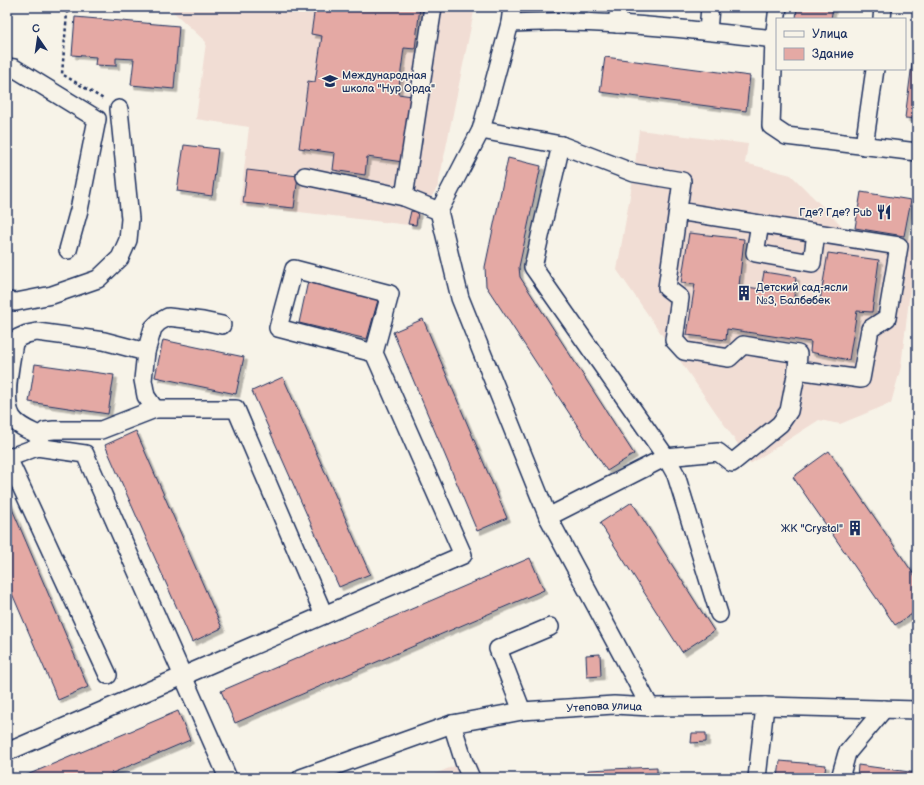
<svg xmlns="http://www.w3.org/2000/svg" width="924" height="785" font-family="'Balsamiq Sans',sans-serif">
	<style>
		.built { fill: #f1ddd4 }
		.building { fill: #e4a9a4; stroke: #1b2f5e; filter: url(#shadow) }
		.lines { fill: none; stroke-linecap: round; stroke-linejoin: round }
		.minor-casing { stroke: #1b2f5e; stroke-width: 20 }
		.path { stroke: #1b2f5e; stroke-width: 2.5; stroke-dasharray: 3 3; stroke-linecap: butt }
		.minor { stroke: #f7f3e8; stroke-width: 17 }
		.labels { text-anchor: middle; stroke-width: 3; stroke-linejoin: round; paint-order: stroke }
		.poi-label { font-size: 11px; fill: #1b2f5e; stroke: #f7f3e8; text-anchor: start }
		.street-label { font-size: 11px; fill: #1b2f5e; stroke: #f7f3e8 }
	</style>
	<defs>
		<filter id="shadow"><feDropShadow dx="3.5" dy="3.5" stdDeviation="0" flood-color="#0004"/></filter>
	</defs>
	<rect width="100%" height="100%" fill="#f7f3e8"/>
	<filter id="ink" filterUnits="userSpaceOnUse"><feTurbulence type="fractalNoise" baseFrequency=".025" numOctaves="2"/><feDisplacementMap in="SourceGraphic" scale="8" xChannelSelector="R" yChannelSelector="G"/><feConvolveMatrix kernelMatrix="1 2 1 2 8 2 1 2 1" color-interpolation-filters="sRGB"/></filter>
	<g filter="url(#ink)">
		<g class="built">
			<path d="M168,7H475L438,186L432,196L423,199L417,226L240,205L249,127L196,119L206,42Z"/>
			<path d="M639,130L748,144L745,163L791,175L845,229L916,240L901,367L891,403L840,424L819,420L750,464L744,453L617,270L634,173Z"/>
			<path d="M475,760L482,778H425L464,762Z"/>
		</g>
		<g class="building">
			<path d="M315,7H420L415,49L404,48L398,94L412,96L403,162L367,157L365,175L333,170L335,153L299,148L308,81L315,82L322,36L311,34Z"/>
			<path d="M797,7H833L831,19H796Z"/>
			<path d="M75,17L179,26L174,89L131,85L134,59L116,58V66L95,65L96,57L72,55Z"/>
			<path d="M917,25V119L905,118Z"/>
			<path d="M605,57L750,76L746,111L600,92Z"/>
			<path d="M184,145L218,149L212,196L177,191Z"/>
			<path d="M508,158L541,166L519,267L520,277L634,454L607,471L486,286L485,267Z"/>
			<path d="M247,170L298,176L294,208L243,203Z"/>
			<path d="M861,192L911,200L904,236L855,228Z"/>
			<path d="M411,211L418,212L416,225L408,224Z"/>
			<path d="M689,233L744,239L739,286L761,289L764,272L796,277L794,297L820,301L828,253L879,260L872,312L857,311L849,360L810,352L811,342L727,329L726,340L687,335L695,284L681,283Z"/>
			<path d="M308,281L378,300L367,339L299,323Z"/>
			<path d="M423,319L507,518L477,531L393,332Z"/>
			<path d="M163,340L244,357L236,394L155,377Z"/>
			<path d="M35,364L114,375L108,414L29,402Z"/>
			<path d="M283,377L370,574L339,587L252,391Z"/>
			<path d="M136,431L222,628L192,642L105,445Z"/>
			<path d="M829,451L917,579V611L895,625L793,477Z"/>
			<path d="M7,497L88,687L58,700L7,582Z"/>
			<path d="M632,502L714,631L682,652L600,523Z"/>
			<path d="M530,558L544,590L235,723L221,691Z"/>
			<path d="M600,654L601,676L587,677L586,655Z"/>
			<path d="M178,711L190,740L101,778H20Z"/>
			<path d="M692,733H706V742L691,743Z"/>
			<path d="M780,761L826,765L824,778H778Z"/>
			<path d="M858,765L917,773V778H857Z"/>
			<path d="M657,767V778H588V770Z"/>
		</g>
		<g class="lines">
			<g class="minor-casing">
				<g id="minor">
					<path d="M512,7L510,23L481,130L439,211L460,298L548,517L650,707"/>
					<path d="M882,19L883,7"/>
					<path d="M510,23C528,23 547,21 565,22C635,23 705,31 774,39L771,126L786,136L917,152"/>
					<path d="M617,24L619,7"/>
					<path d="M708,31L710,7"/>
					<path d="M774,39L778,7"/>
					<path d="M7,67L14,68L97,119L79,210L68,250"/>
					<path d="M481,130L561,145L634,173L682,181L667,288L680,298L674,340L684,351L729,358L743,345L798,354L797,370L861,379L870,329L887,318L899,246L678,211"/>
					<path d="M561,145L533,267L666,457L676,475L719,614"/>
					<path d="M864,146L875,69"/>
					<path d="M305,176L404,197L439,211"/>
					<path d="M404,197L433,7"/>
					<path d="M760,224L755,253L812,263L816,233"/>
					<path d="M7,301L16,302L52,295L98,279L120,258L128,240L130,219L119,109"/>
					<path d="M146,352L143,380L146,396L155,409"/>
					<path d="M41,436C31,431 18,427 12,417C2,401 11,361 14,343L18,338L27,334L37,332L104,341L146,352L153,328L159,322L168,317L203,321L222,325"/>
					<path d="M37,447L41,436L45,431L54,430H101L155,409H236L324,615"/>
					<path d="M548,517L666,457L718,452L732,463L780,424L789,411L797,370"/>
					<path d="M108,675L8,458L37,447L85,454L228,778"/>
					<path d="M522,711L498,649L550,627"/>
					<path d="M452,724L464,762L471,778"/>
					<path d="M7,752L463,555L374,353L390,294L294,269L278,328L374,353"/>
					<path id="s1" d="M301,778L452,724L522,711L614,705L650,707L765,706L917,710"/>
					<path d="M757,778L765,706"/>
					<path d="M840,778L847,753L884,709"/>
				</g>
			</g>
			<path class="path" d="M73,7L67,13L62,74L105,100"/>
			<use href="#minor" class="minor"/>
		</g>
	</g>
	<defs>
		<g id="school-bare" transform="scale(1.2)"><path d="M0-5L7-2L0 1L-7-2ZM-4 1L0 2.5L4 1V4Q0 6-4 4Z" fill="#1b2f5e" stroke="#f7f3e8" stroke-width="2.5" paint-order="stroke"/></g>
		<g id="restaurant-bare" transform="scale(1.2)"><path d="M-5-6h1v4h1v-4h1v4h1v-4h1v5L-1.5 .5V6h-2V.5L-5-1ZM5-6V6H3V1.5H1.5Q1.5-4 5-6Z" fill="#1b2f5e" stroke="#f7f3e8" stroke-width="2.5" paint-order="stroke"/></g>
		<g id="building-bare" transform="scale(1.2)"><path d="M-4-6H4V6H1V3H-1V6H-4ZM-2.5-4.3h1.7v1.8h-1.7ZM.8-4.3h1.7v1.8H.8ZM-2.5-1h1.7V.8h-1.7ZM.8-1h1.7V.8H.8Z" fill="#1b2f5e" stroke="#f7f3e8" stroke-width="2.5" paint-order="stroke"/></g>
	</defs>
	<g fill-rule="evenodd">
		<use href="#school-bare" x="330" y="81"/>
		<use href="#restaurant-bare" x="884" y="212"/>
		<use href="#building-bare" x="744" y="293"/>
		<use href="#building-bare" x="855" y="528"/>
	</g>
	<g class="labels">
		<g class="poi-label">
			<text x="342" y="79">Международная<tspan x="342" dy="13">школа "Нур Орда"</tspan></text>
			<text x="872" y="216" text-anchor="end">Где? Где? Pub</text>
			<text x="756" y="291">Детский сад-ясли<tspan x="756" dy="13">№3, Балбөбек</tspan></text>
			<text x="843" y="532" text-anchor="end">ЖК "Crystal"</text>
		</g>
		<g class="street-label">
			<text dy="4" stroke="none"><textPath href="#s1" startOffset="314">Утепова улица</textPath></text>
		</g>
	</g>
	<rect width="924" height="785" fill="none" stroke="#f7f3e8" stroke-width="24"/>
	<rect x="12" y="12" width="900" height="761" fill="none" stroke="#1b2f5e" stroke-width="1.5" filter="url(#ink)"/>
	<rect x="776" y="18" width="130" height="52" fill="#f7f3e8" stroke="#9fa5b1"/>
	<rect x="784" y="31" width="20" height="6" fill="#f7f3e8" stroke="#9fa5b1"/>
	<text x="812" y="38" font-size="12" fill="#1b2f5e">Улица</text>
	<rect x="784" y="48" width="20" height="12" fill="#e4a9a4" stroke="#9fa5b1"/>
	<text x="812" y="58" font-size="12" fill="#1b2f5e">Здание</text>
	<g transform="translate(38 38) rotate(347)" stroke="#f7f3e8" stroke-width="3" paint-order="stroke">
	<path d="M0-3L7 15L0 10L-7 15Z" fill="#1b2f5e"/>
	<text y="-6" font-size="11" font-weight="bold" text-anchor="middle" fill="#1b2f5e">С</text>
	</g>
</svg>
